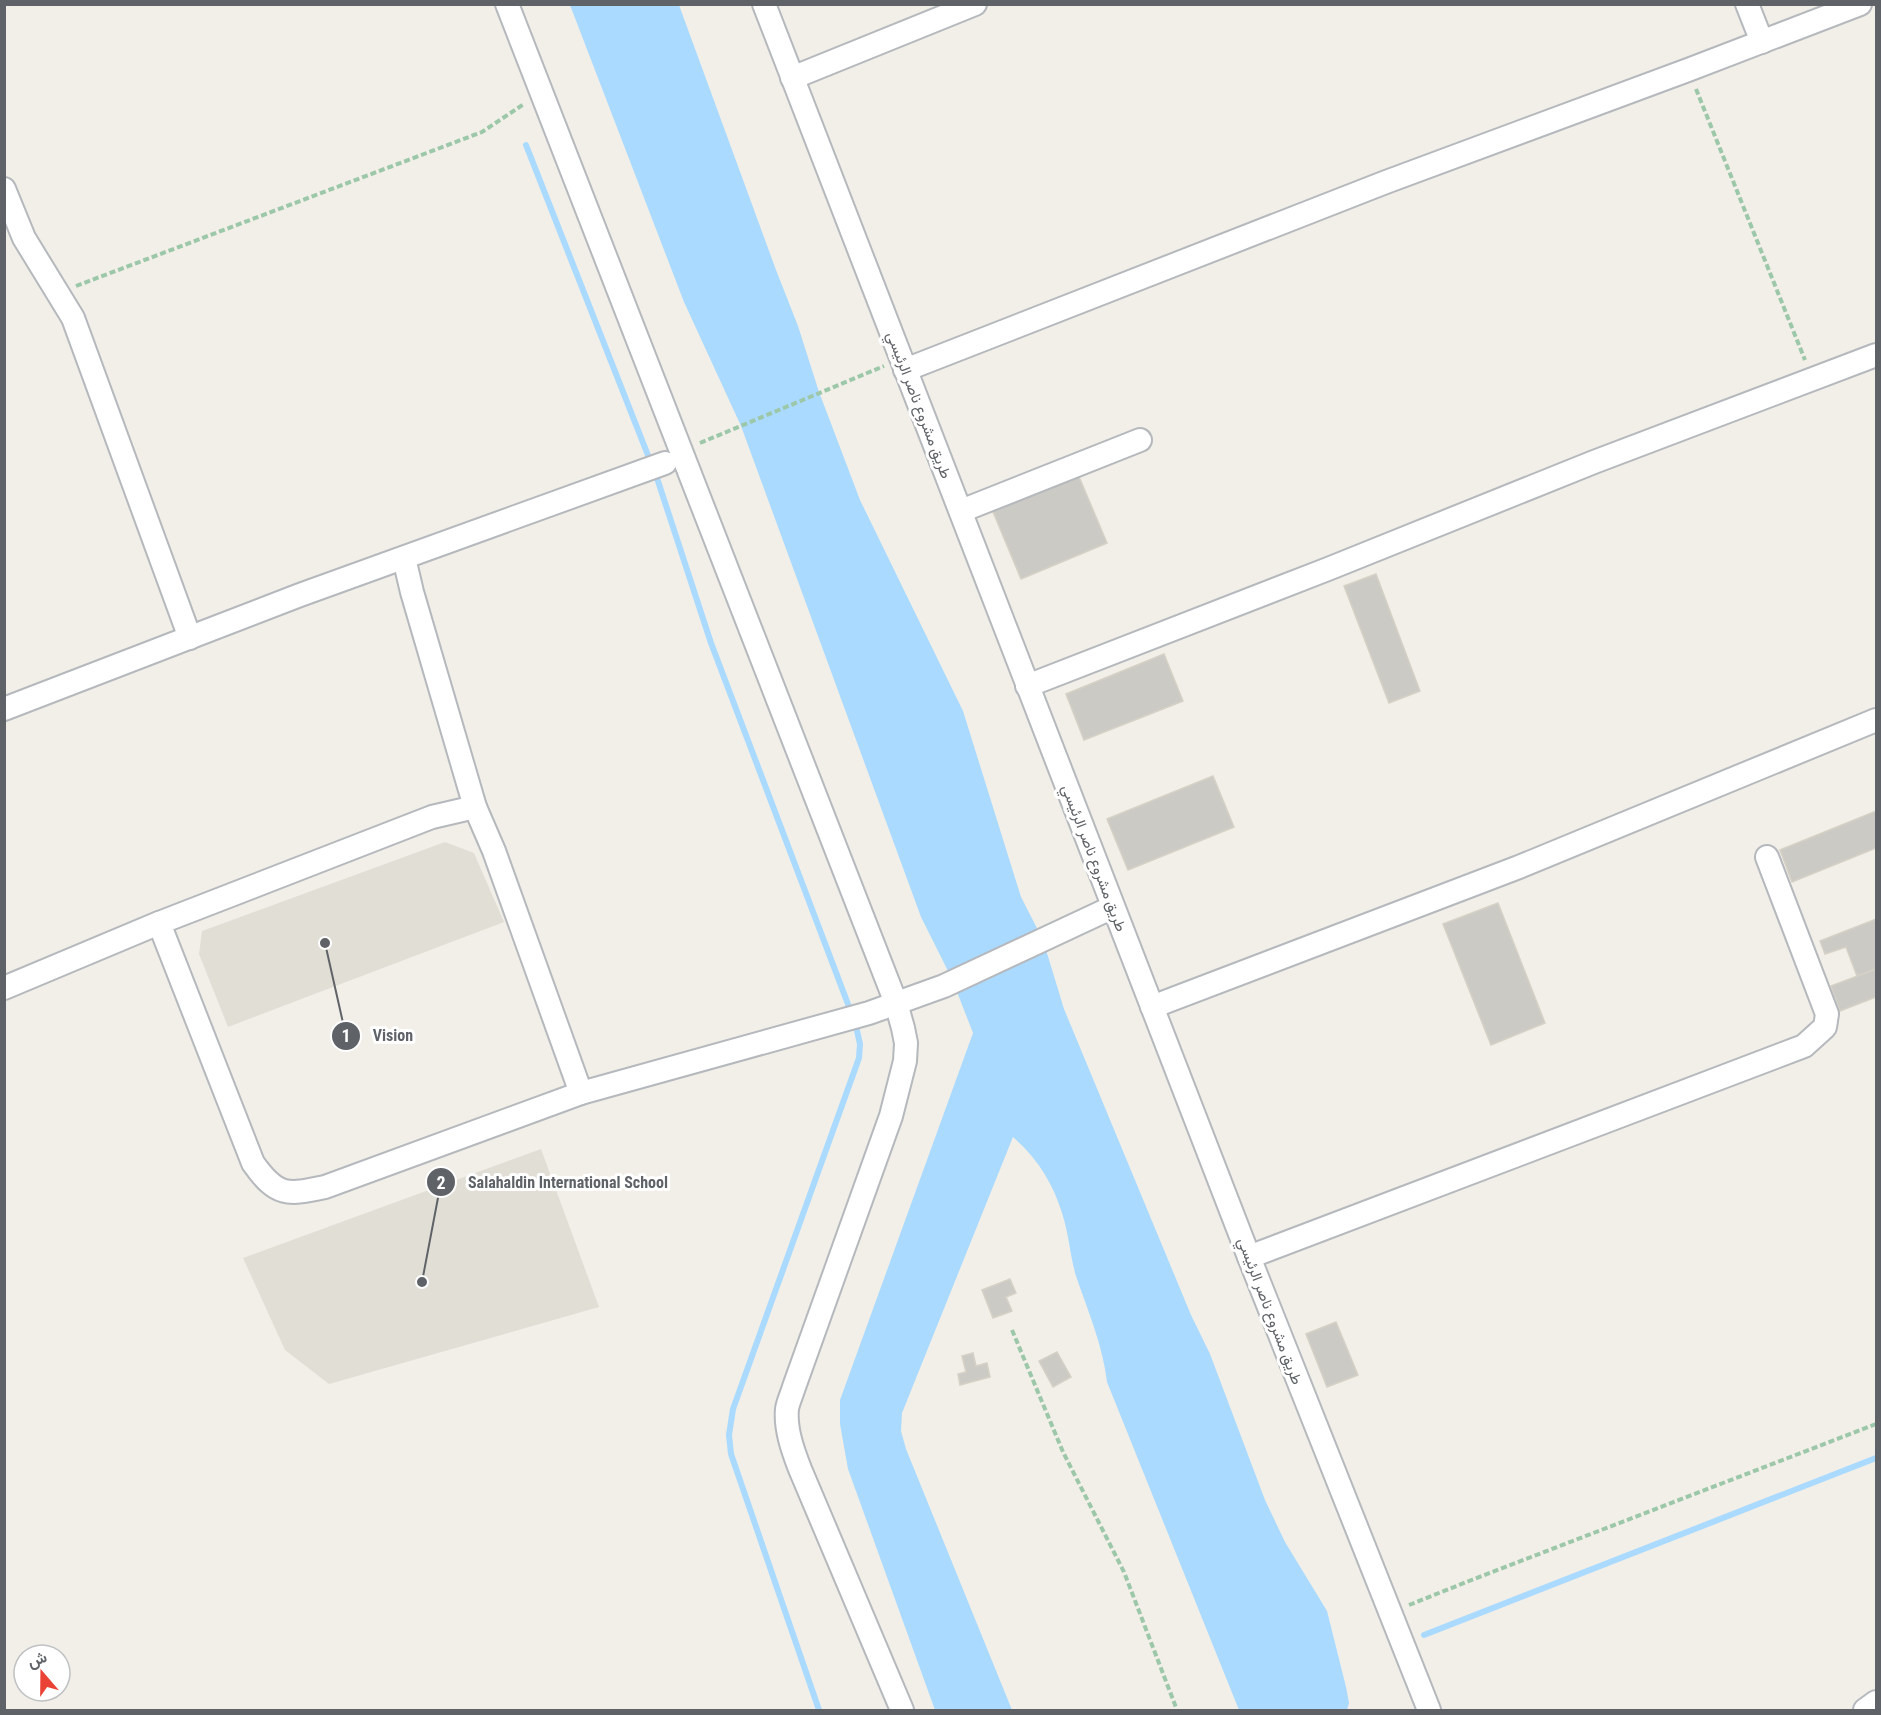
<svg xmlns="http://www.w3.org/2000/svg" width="1881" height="1715" font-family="'Roboto Condensed',Vazirmatn,sans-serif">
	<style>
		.education { fill: #e1ded6 }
		.water { fill: #aadaff }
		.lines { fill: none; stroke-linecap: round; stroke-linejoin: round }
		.stream { stroke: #aadaff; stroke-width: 6 }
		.building { fill: #cccac5; stroke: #d6d1c6; stroke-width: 1.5 }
		.minor-casing { stroke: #b5b8bc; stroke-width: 26 }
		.path { stroke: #9cc7a9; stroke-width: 4; stroke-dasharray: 6 3; stroke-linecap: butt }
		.minor { stroke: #fff; stroke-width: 22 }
		.labels { text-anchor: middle; stroke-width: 6; stroke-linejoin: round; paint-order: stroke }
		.street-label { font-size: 15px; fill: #5f6368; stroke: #fff }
		.leader { fill: none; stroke: #5f6368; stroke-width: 2 }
		.callout-dot { fill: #5f6368; stroke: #fff; stroke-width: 2 }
		.mark-label { font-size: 18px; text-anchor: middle; font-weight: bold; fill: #fff }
		.callout-label { font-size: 16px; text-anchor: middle; font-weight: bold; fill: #5f6368; stroke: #fff; stroke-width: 6; stroke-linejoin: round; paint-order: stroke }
	</style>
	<rect width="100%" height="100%" fill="#f1efe8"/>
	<g class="education">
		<path d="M445,842L474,853L504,922L228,1027L199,954L202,931Z"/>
		<path d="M541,1149L599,1307L329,1384L285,1350L243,1258Z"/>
	</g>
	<path class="water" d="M570,5H679L776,270L798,326L819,392L860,500L963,711L1021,897L1043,940L1064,1009L1191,1315L1210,1354L1265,1500L1285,1542L1327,1611L1346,1687L1349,1703L1347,1710H1239L1107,1382C1103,1346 1088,1311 1076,1276C1070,1256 1069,1234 1062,1213C1053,1183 1037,1158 1013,1137L902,1413L901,1431L906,1449L1012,1710H935L848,1469L840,1424V1400L973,1033L952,979L921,917L741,426L684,302Z"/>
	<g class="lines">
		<g class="stream">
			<path d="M526,145L651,463"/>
			<path d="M655,472L711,643L851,1012"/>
			<path d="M1424,1635L1876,1458"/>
			<path d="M819,1710L731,1454L729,1435L733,1409L859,1058L860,1044L855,1022"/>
		</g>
	</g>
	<g class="building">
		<path d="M1077,472L1107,543L1021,579L991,507Z"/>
		<path d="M1376,574L1420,691L1389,703L1344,586Z"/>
		<path d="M1164,654L1183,701L1084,740L1066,694Z"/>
		<path d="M1213,776L1234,827L1128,870L1107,819Z"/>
		<path d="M1876,811V848L1792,882L1780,850Z"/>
		<path d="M1498,903L1545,1023L1491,1045L1443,924Z"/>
		<path d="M1876,919V969L1857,976L1846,947L1825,954L1820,941Z"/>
		<path d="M1876,969V997L1840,1011L1831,986Z"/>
		<path d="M1010,1279L1016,1293L1006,1297L1012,1311L993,1318L982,1290Z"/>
		<path d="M1336,1322L1358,1375L1327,1387L1306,1334Z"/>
		<path d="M1057,1352L1071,1377L1053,1387L1039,1361Z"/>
		<path d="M973,1353L976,1366L987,1363L990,1377L960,1385L958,1374L966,1372L962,1356Z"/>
	</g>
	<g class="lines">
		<g class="minor-casing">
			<g id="minor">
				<path d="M507,4L896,1003L903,1028L906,1043L905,1061L891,1116L794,1387C792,1394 788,1402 787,1409C785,1429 793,1451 800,1469L902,1710"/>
				<path d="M764,4L1249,1257L1429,1710"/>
				<path d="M1747,4L1762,42"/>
				<path d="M792,78L975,4"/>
				<path d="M4,189L24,238L73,318L190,638"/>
				<path d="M905,370L1386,182L1688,70L1860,4"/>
				<path d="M961,511L1140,440"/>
				<path d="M404,558L412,592L475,807L494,851L581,1093"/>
				<path d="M1027,686L1328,569L1594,462L1876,355"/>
				<path d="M4,709L300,595L665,463"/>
				<path d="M159,923L253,1163C277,1197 287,1195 325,1187L581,1093L869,1013L944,986L1113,907"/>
				<path d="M4,988L159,923L432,817L475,807"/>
				<path d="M1152,1007L1519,867L1876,720"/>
				<path d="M1249,1257L1804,1046L1825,1027L1827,1014L1767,857"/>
				<path d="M1865,1710L1876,1702"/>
			</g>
		</g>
		<g class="path">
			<path d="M1696,89L1805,360"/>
			<path d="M76,286L482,132L524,104"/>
			<path d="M700,443L884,366"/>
			<path d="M1012,1330L1063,1452L1124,1572L1177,1710"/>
			<path d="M1409,1605L1469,1581L1876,1424"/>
		</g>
		<use href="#minor" class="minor"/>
	</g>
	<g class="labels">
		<g class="street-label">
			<text transform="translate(919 405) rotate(69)" y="5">طريق مشروع ناصر الرئيسي</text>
			<text transform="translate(1094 858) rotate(69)" y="5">طريق مشروع ناصر الرئيسي</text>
			<text transform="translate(1270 1311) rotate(69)" y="5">طريق مشروع ناصر الرئيسي</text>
		</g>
	</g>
	<path class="leader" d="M325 943L346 1036M422 1282L441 1182"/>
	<g class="callout-dot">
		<circle cx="325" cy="943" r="6"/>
		<circle cx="422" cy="1282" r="6"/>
		<circle cx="346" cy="1036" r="15"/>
		<circle cx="441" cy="1182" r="15"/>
	</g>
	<g class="mark-label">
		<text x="346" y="1042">1</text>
		<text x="441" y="1189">2</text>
	</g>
	<g class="callout-label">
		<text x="393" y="1041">Vision</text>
		<text x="568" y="1188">Salahaldin International School</text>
	</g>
	<rect width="1881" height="1715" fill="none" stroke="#5f6368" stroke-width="12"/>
	<g transform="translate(42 1673) rotate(340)"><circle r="28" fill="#ffffff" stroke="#bfc1c3" stroke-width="1.5"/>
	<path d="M0-4.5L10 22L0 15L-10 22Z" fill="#ea4335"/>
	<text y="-9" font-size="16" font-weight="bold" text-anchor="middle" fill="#5f6368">ش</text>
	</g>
</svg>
